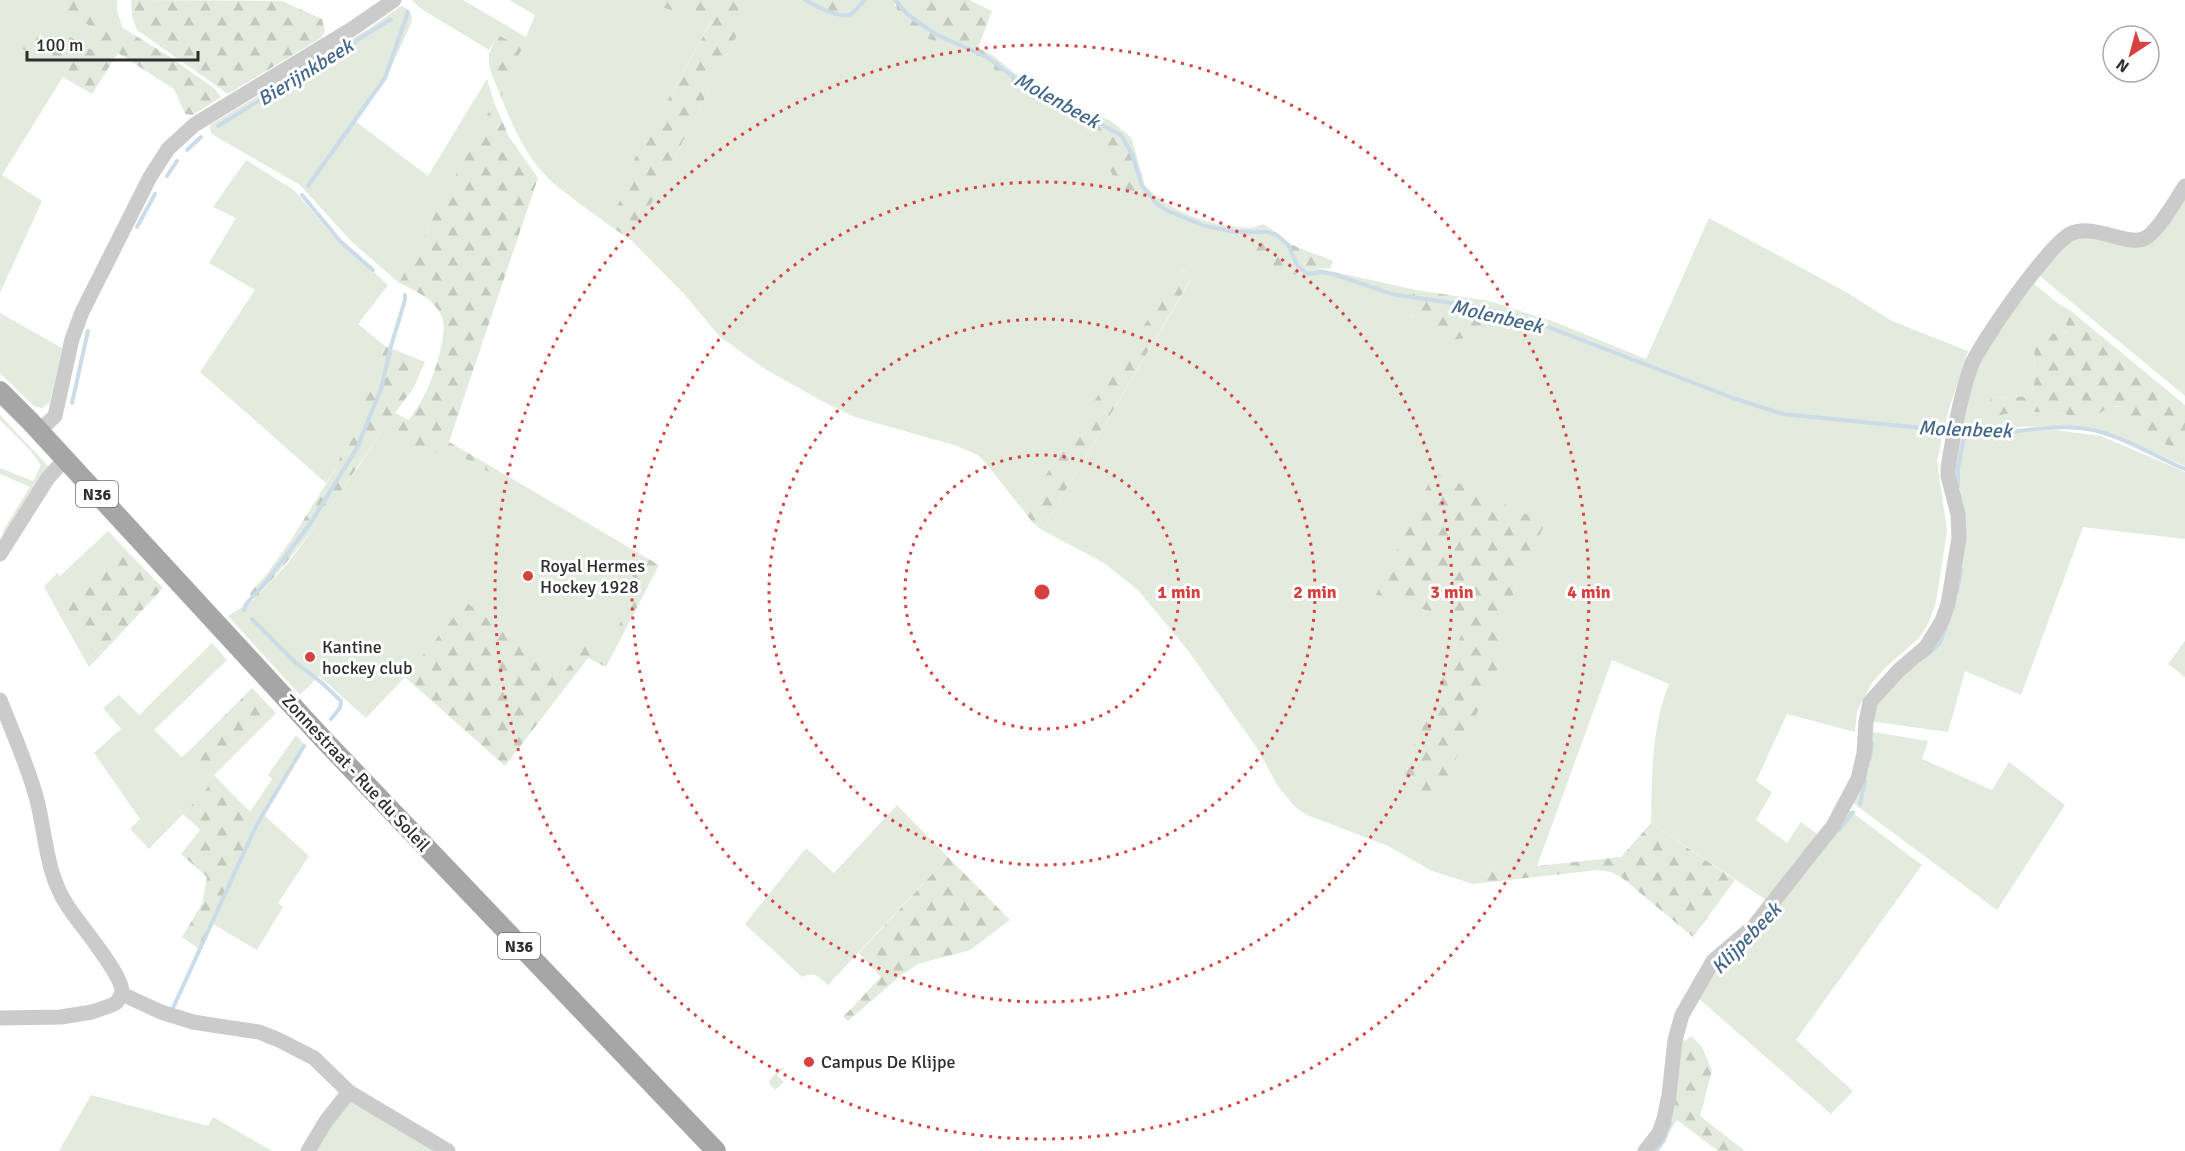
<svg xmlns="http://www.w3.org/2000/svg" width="2185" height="1151" font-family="Signika,sans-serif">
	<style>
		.grass { fill: #e3eade; fill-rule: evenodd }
		.forest { fill: url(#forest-firs) }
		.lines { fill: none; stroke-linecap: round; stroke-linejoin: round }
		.stream { stroke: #cbdbe8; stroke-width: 4 }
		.minor { stroke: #cbcbcb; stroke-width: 15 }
		.major { stroke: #a6a6a6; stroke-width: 20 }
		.ring { fill: none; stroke: #d54241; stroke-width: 3; stroke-dasharray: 3 6 }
		.poi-dot { fill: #d54241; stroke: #fff; stroke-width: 2 }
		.labels { text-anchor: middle; stroke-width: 6; stroke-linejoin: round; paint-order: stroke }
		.shield { fill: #fff; stroke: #6d6d6d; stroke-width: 1.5 }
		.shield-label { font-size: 16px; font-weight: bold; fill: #2e2e2e }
		.poi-label { font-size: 18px; fill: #2e2e2e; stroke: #fff; text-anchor: start }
		.street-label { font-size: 18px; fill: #2e2e2e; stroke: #fff }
		.water-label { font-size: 20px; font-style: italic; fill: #446889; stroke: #fff }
		.centre { fill: #d54241; stroke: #fff; stroke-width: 3 }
		.ring-label { font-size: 18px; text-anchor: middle; font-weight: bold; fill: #d54241; stroke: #fff; stroke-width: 6; stroke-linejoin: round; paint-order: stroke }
	</style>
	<defs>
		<pattern id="forest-firs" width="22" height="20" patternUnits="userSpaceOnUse" patternTransform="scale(1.5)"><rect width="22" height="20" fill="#e3eade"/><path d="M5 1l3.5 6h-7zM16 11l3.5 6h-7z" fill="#c3c9bf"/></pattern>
	</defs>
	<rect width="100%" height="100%" fill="#fff"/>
	<g class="grass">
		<path d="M0,0H53L101,34L92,50H58L39,47L69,67L2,175L42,201L0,293Z"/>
		<path d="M97,0H117V11L123,29L92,9Z"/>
		<path d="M411,0H463L526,37L535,15L509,0H638L711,21L620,186L626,189L609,225C589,210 568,196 550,180C526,157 513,127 501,97L523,43L512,42L498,35L489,50L423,10Z"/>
		<path d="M755,0H806L827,9L840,13L850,9L866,0H895V5L907,28L929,39L973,54L1022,89L1063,109L1071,125L1104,156L1127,204L1145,186C1173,214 1213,227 1252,228C1250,232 1248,237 1248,242C1248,257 1286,269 1298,276L1308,267L1317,268L1416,290C1408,301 1403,306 1412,318L1488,319L1489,301L1555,322L1646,359L1709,218L1846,292L1892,321L1968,351L1947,415L1937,461L1947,531L1936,602L1928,624L1919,638L1885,668L1872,683L1857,711L1855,732L1787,714L1756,781L1772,792L1756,820L1787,843L1801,822L1817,834L1769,902L1651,823C1652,777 1651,728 1669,684L1612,660L1537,866L1528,865L1473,874V884L1432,871L1388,846L1307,815L1295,807L1277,785L1259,751L1187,649L1138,590L1104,563L1042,530L1191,280L1190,275L1182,269L1023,510L985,462L978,455L954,445L855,417L822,401L765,369L720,337L685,295L632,241ZM1545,523L1499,626L1513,632L1398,782L1467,622Z"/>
		<path d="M401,6C410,9 413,14 411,24L385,80L355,121L428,176L487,79L494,102L399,283L351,241L300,185L215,136L211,133L210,125L370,28Z"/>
		<path d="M246,160L294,190L334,237L388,285L358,324L385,346C368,392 354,442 326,483L200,372L255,290L209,263L236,218L213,207Z"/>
		<path d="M2185,189V396L2041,277L2040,274L2077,235L2134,246Z"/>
		<path d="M2034,284L2056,302L2071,311L2066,322L2067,330L2061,335L2034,342L2035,379L2031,396L1993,398L2010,412L2033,410L2091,418L2109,406L2123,407L2136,428L2153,441L2185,450V466L2128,441L2087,427L2068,426L1959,428L1980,354Z"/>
		<path d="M0,313L62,348L50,402L42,408L34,406L0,373Z"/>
		<path d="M0,415L49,467L0,545L4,529L30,487L0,474V468L33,481L41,465L30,450L0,420Z"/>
		<path d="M382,430L441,452L457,454L496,476L499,471L640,554L630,575L642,582L602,658L585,647L561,676L466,602L405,677L366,718L319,676L300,695L228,616L255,599L289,562L359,466Z"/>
		<path d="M2054,430L2101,436L2185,472V539L2083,527L2021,695L1965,671L1948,732L1869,721L1876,699L1935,645L1962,548L1951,477L1960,435Z"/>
		<path d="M108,531L125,549L67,608L97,659L89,667L44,587L57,573L60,576Z"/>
		<path d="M2185,641V677L2168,664Z"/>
		<path d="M212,643L227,660L154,730L182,757L191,749L197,755L208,781L214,775L250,812L272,779L268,775L296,735L304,744L263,814L309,856L278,903L283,907L257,950L213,924L256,826L211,785L149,849L130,829L140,819L94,753L121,729L103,708L119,695L139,715Z"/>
		<path d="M1867,731L1928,741L1922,759L1992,790L2009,762L2065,805L1997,910L1853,803Z"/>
		<path d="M897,805L948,857L828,985C818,976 815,971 802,977L745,924L806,848L834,873Z"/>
		<path d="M1849,810L1922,865L1796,1040L1853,1091L1831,1114L1697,997L1705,980Z"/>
		<path d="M782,1067L784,1069L777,1075L784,1082L775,1090L769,1083L771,1078Z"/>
		<path d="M91,1095L208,1126L213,1117L272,1151H59Z"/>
		<path d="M354,1101L438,1151H310L341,1105Z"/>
	</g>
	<g class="forest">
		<path d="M53,0H97L92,9L167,55L214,88L221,97L193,115L185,114L174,89L118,53L92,94L63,77L69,67L39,47L33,56L18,45L27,30L58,50L67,35L92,50L101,34Z"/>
		<path d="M131,0L282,1L322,19L325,31L321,38L228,94L137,30L132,17Z"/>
		<path d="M638,0H755L632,241L609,225L625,189L619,187L711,22Z"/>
		<path d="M806,0H866C859,4 851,10 844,12C832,15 816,5 806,0Z"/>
		<path d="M895,0H969L992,11L978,48L994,56L1013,72L1057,97L1111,121L1126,133L1132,139L1145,186L1127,204L1122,197L1104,156L1071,125L1063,109L1022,89L973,54L929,39L907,28L899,18Z"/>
		<path d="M498,35L512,42L514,38L524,43L501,97C490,69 482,62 498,35Z"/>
		<path d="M494,102L509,137L538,178L449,442L499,471L496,476L457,454L426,452L382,430C343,490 302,547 255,599L249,594L266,575L291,540L334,471L358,420L385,346L425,362L414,387L395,413L409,420C415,411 421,402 426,392C434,376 448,334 442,317C436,300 414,290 399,283Z"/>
		<path d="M1263,224C1274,229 1281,238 1291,244C1305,252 1319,254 1333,261L1330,269L1308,267L1298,276C1285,270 1255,260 1249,247C1246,240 1250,234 1252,228Z"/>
		<path d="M1181,269L1190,275L1191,279L1042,530L1033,523L1023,510Z"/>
		<path d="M1416,290L1489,301C1488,315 1487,324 1479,336L1451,340L1422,327L1406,311V303Z"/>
		<path d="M2071,311L2185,405V450L2153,441L2136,428L2123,407C2108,404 2103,412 2091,419C2051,411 2026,408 1986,418L1985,405L1993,398L2031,396L2035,379L2034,342L2046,332L2061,335L2067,331L2066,322Z"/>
		<path d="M1434,472L1545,523L1499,626L1514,632L1437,800L1398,782L1467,622L1376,595Z"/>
		<path d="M125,549L163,588L97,659L67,608Z"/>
		<path d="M640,554L659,565L606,667L588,658L505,766L405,677L466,602L561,676L585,646L602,657L642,582L630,575Z"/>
		<path d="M252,688L276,713L208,781L192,766L197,755L191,749Z"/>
		<path d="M211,784L256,826L213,924L199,949L182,937L202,904L207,877L181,854L200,830L183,814Z"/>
		<path d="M1651,823L1735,880L1693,937L1621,877L1611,872L1598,870L1473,884V874L1528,865L1537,866L1621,857Z"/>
		<path d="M948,857L1010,920L970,950L918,964L900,976L848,1021L843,1017L881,977L859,953Z"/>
		<path d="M1691,1036L1702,1047L1712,1070L1700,1116L1745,1151H1718L1677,1120L1657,1151H1651L1679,1037L1685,1041Z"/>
	</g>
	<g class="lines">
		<g class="stream">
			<path d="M805,0C814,5 841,20 851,14C856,11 860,4 865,0"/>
			<path d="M895,0L907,14L935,34L987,57L1016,79L1121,135L1132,154L1142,186L1157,204L1168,211L1205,226L1236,232H1268L1278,236L1288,245L1297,265L1307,274L1322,272L1333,274L1392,294L1484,308L1527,319L1733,398L1783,414L1952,431"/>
			<path d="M218,126L391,19"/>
			<path d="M187,150L201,137"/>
			<path d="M167,176L177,161"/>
			<path d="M308,186L385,78L408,12"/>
			<path d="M302,195L340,241L373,270"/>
			<path d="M137,227L155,194"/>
			<path d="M72,403L88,331"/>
			<path d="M1959,432C2001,439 2045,422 2088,429C2118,434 2156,457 2185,469"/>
			<path d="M1958,486V468L1965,433"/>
			<path d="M1957,592L1961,570"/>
			<path d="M244,610L246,604L265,583L310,524L357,448L381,389L391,346L405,300V295"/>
			<path d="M252,619L296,663L321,682L341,701L340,708L331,719"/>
			<path d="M1925,657L1939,644L1946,628"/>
			<path d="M1870,759L1872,743"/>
			<path d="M1860,804L1865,781"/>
			<path d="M1839,830L1853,812"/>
			<path d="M173,1008L256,826L304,746"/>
			<path d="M1656,1151L1664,1140L1670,1123"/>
		</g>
		<g class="minor">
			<path d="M39,431L55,416L72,339L82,312L150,177L168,149L194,125L352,29L394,0"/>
			<path d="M0,554L48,478L65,459"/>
			<path d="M0,700C13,733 28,766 37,800C46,836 46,873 67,905C78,923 125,976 122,994"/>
			<path d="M122,994L161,1012L193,1022L259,1032L279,1040L314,1058L349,1092L448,1151"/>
			<path d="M0,1018L61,1017L92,1012L112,1005L117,1002L122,994"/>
			<path d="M308,1151L326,1121L349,1092"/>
			<path d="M1645,1151L1659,1133L1664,1119L1669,1095L1675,1040L1682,1015L1713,961L1754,926L1833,826L1858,779L1864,753L1866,722L1870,702L1899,670L1926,647L1942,621L1948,604L1959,538L1958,514L1948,476V468C1953,436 1960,397 1971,366C1980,343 2051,241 2072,233C2096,223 2130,249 2147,237C2161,227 2175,201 2185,186"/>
		</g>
		<path class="major" d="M0,391L30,421L323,739L716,1151"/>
	</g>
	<g class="ring">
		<circle cx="1042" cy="592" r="137"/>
		<circle cx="1042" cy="592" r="273"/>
		<circle cx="1042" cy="592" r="410"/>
		<circle cx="1042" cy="592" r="547"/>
	</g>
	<g class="poi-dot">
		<circle cx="528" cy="576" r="6"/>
		<circle cx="310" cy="657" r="6"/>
		<circle cx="809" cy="1062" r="6"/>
	</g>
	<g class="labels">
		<g class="shield">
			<rect x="76" y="481" width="42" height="26" rx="4.5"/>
			<rect x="498" y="933" width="42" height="26" rx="4.5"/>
		</g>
		<g class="shield-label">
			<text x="97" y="500">N36</text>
			<text x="519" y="952">N36</text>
		</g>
		<g class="poi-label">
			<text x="540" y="572">Royal Hermes<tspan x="540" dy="21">Hockey 1928</tspan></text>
			<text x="322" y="653">Kantine<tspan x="322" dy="21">hockey club</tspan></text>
			<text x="821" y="1068">Campus De Klijpe</text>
		</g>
		<g class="street-label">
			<text transform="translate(356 773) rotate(47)" y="6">Zonnestraat - Rue du Soleil</text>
		</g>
		<g class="water-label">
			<text transform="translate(305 72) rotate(-32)" y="7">Bierijnkbeek</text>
			<text transform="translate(1057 100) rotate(29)" y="7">Molenbeek</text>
			<text transform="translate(1497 316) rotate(13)" y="7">Molenbeek</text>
			<text transform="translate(1965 429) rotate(2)" y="7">Molenbeek</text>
			<text transform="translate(1746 938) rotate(-46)" y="7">Klijpebeek</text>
		</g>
	</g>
	<circle cx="1042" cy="592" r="9" class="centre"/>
	<g class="ring-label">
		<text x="1179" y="598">1 min</text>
		<text x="1315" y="598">2 min</text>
		<text x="1452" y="598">3 min</text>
		<text x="1589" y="598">4 min</text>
	</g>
	<g transform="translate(2131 54) rotate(216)"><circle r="28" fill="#ffffff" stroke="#ababab" stroke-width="1.5"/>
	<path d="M0-4.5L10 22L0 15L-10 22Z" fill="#d54241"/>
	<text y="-9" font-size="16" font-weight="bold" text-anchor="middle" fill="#2e2e2e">N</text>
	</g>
	<path d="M27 51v9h171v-9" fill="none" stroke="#2e2e2e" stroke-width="3"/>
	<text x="36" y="51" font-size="18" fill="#2e2e2e" stroke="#ffffff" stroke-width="4.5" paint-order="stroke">100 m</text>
</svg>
